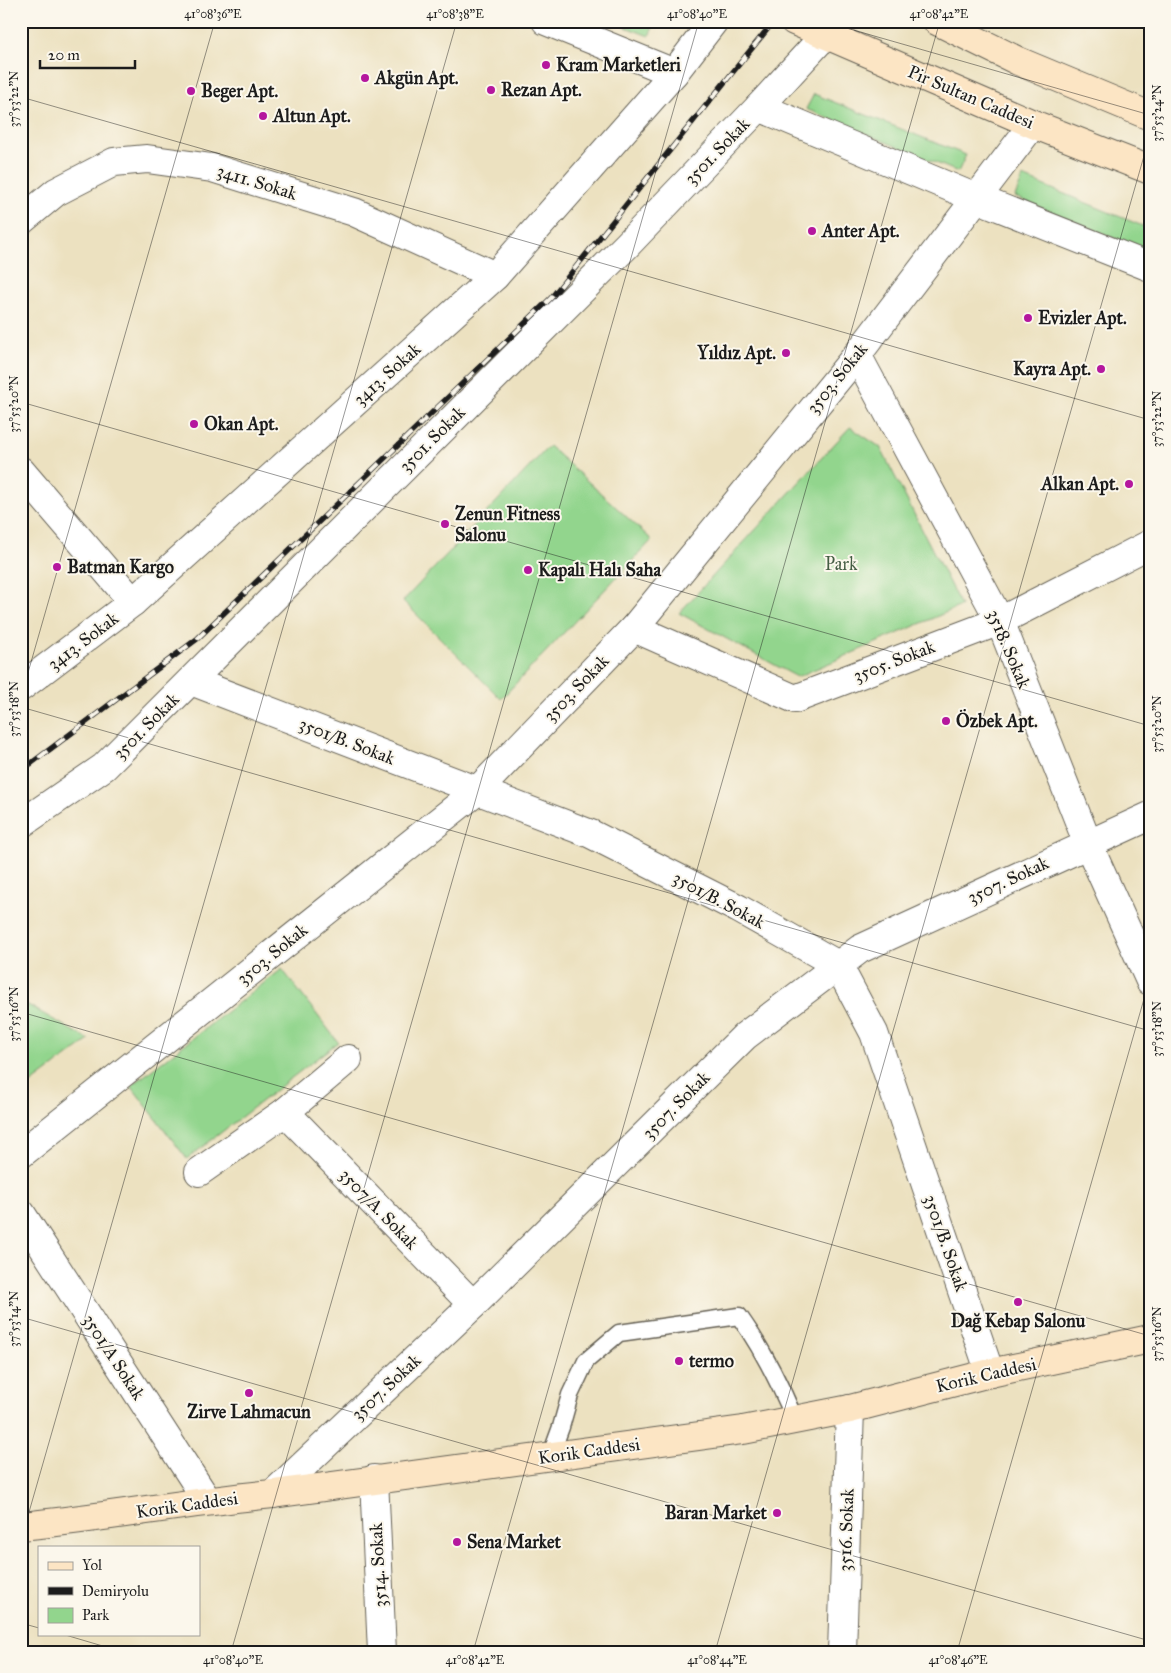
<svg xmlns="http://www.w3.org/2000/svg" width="1171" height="1673" font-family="'IM FELL Great Primer',serif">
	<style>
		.green { fill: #92d58d; stroke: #577854 }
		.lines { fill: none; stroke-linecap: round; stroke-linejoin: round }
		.lane-casing { stroke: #656155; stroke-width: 19 }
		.street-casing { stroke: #656155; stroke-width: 30 }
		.secondary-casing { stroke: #656155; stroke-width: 30 }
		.lane { stroke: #fff; stroke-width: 16 }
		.street { stroke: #fff; stroke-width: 28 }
		.secondary { stroke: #fce5c4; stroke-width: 28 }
		.rail-casing { stroke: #1c1c1c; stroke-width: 5.5 }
		.rail { stroke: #fbf7ec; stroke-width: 4; stroke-dasharray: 11; stroke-linecap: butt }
		.ticks { fill: none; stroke: #1c1c1c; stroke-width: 1; stroke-opacity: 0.45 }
		.poi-dot { fill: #b5179e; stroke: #fbf7ec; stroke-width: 2 }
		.labels { text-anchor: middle; stroke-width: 4; stroke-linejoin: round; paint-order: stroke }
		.poi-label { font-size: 18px; font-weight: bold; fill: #1c1c1c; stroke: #fbf7ec; text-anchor: start }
		.street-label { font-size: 18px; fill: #1c1c1c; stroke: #fbf7ec }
		.park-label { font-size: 18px; fill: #455d44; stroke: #fbf7ec }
		.neatline { fill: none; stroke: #1c1c1c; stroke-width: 2 }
		.ticks-label { font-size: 12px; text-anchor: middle; fill: #1c1c1c }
	</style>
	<rect width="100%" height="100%" fill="#fbf7ec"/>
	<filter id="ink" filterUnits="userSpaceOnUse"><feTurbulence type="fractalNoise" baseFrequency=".02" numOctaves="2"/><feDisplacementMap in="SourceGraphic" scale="10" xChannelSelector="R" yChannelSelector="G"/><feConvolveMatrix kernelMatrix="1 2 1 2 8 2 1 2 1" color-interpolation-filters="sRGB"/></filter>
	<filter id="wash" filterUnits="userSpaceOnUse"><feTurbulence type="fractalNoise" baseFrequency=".0096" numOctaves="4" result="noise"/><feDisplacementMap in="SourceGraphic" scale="20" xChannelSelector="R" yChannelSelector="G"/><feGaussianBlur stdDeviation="1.12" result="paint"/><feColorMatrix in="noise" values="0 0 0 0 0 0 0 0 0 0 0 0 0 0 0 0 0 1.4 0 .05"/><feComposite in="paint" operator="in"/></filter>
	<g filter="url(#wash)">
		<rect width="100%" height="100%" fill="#ece1c0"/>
		<g class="green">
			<path d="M610,21H651L655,23L649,36Z"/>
			<path d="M814,94L966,155L958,172L806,109Z"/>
			<path d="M1023,177L1150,229V253L1015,197Z"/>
			<path d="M850,427L880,447L961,606L797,677L679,613Z"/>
			<path d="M549,446L652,540L501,699L403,601Z"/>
			<path d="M282,969L338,1042L187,1159L131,1086Z"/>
			<path d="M21,1001L89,1040L21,1091Z"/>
		</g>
	</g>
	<g filter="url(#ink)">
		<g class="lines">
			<g class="lane-casing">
				<path id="lane" d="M550,1457L561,1427L570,1395L586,1361L619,1333L739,1316C762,1348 780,1384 795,1420"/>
			</g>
			<g class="street-casing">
				<g id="street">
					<path d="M546,21L674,73"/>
					<path d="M759,107L976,198L1150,267"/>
					<path d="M21,221L56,192L114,162L147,159L212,168L354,212L495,276"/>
					<path d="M857,355L1000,621L1088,844L1150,981"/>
					<path d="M21,471L133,602"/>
					<path d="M634,628L795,699L1000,621L1150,544"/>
					<path d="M191,681L591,834L739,909L838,965L874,1033L990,1373"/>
					<path d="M21,687L133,602L495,276L674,73L714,21"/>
					<path d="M21,824L104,767L627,245L759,107L826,34"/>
					<path d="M285,1112L473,1305"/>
					<path d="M21,1154L477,791L634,628L857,355L1033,124"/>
					<path d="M199,1172L285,1112L348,1059"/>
					<path d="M21,1213L207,1500"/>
					<path d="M374,1479L382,1652"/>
					<path d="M273,1494L473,1305L745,1036L860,949L1150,816"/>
					<path d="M842,1652L850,1409"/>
				</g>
			</g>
			<g class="secondary-casing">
				<g id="secondary">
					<path d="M794,21L1033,124L1150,170"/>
					<path d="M937,21L1018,61L1150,116"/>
					<path d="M21,1526C105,1518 188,1502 273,1494L743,1430L850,1409L990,1373L1150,1339"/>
				</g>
			</g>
			<use href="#lane" class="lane"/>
			<use href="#street" class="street"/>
			<use href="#secondary" class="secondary"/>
			<g class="rail-casing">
				<path id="rail" d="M21,771L197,639L551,298L774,21"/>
			</g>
			<use href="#rail" class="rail"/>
		</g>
	</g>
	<path class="ticks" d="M822,21L1150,115M21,97L1150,420M21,402L1150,726M21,697L215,21M21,707L1150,1031M21,1012L1150,1336M21,1317L1150,1641M21,1540L457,21M21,1623L39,1628M62,1634L123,1652M231,1652L699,21M473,1652L940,21M715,1652L1150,135M957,1652L1150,978"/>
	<g class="poi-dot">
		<circle cx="546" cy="65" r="5"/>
		<circle cx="365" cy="78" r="5"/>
		<circle cx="491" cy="90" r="5"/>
		<circle cx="191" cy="91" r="5"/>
		<circle cx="263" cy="116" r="5"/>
		<circle cx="812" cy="231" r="5"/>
		<circle cx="1028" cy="318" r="5"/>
		<circle cx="786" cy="353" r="5"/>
		<circle cx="1101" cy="369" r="5"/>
		<circle cx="194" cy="424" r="5"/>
		<circle cx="1129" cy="484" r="5"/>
		<circle cx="445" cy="524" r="5"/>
		<circle cx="57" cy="567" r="5"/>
		<circle cx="528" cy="570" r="5"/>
		<circle cx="946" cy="721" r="5"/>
		<circle cx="1018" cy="1302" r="5"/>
		<circle cx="679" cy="1361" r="5"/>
		<circle cx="249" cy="1393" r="5"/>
		<circle cx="777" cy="1513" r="5"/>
		<circle cx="457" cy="1542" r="5"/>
	</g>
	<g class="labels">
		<g class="poi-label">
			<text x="556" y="71">Kram Marketleri</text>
			<text x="375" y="84">Akgün Apt.</text>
			<text x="501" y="96">Rezan Apt.</text>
			<text x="201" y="97">Beger Apt.</text>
			<text x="273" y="122">Altun Apt.</text>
			<text x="822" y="237">Anter Apt.</text>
			<text x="1038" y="324">Evizler Apt.</text>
			<text x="776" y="359" text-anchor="end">Yıldız Apt.</text>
			<text x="1091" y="375" text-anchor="end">Kayra Apt.</text>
			<text x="204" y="430">Okan Apt.</text>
			<text x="1119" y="490" text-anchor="end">Alkan Apt.</text>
			<text x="455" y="520">Zenun Fitness<tspan x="455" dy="21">Salonu</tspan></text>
			<text x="67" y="573">Batman Kargo</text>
			<text x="538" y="576">Kapalı Halı Saha</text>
			<text x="956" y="727">Özbek Apt.</text>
			<text x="1018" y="1327" text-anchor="middle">Dağ Kebap Salonu</text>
			<text x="689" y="1367">termo</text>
			<text x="249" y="1418" text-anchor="middle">Zirve Lahmacun</text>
			<text x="767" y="1519" text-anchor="end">Baran Market</text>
			<text x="467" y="1548">Sena Market</text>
		</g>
		<g class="street-label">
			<text transform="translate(971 97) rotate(23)" y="6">Pir Sultan Caddesi</text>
			<text transform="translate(717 151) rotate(-46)" y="6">3501. Sokak</text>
			<text transform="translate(257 182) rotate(17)" y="6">3411. Sokak</text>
			<text transform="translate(387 374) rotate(-42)" y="6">3413. Sokak</text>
			<text transform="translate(837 378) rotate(-51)" y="6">3503. Sokak</text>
			<text transform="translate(432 439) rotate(-45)" y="6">3501. Sokak</text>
			<text transform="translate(83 641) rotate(-37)" y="6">3413. Sokak</text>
			<text transform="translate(1009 649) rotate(67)" y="6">3518. Sokak</text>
			<text transform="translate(894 661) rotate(-21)" y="6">3505. Sokak</text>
			<text transform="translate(576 688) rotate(-46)" y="6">3503. Sokak</text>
			<text transform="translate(146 726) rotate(-45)" y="6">3501. Sokak</text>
			<text transform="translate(347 741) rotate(21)" y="6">3501/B. Sokak</text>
			<text transform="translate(1008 880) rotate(-25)" y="6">3507. Sokak</text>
			<text transform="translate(719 900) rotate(28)" y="6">3501/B. Sokak</text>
			<text transform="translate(272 954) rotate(-39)" y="6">3503. Sokak</text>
			<text transform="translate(676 1105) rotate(-45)" y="6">3507. Sokak</text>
			<text transform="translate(379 1209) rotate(46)" y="6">3507/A. Sokak</text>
			<text transform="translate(946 1243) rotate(71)" y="6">3501/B. Sokak</text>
			<text transform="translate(114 1357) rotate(57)" y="6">3501/A Sokak</text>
			<text transform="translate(986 1375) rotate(-13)" y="6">Korik Caddesi</text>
			<text transform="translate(386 1387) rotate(-43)" y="6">3507. Sokak</text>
			<text transform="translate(589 1451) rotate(-8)" y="6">Korik Caddesi</text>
			<text transform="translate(187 1505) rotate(-8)" y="6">Korik Caddesi</text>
			<text transform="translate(846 1530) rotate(-88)" y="6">3516. Sokak</text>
			<text transform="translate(378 1565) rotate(-93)" y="6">3514. Sokak</text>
		</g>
		<g class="park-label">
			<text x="841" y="570">Park</text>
		</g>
	</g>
	<rect width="1171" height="1673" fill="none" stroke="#fbf7ec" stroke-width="55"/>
	<rect x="38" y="1546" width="162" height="90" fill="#fbf7ec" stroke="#a29f99"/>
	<rect x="48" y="1562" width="25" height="8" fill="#fce5c4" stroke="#a29f99"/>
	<text x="82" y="1570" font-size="15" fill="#1c1c1c">Yol</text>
	<rect x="48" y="1587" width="25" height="8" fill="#1c1c1c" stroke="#a29f99"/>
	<text x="82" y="1596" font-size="15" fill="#1c1c1c">Demiryolu</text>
	<rect x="48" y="1608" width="25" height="15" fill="#92d58d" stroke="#a29f99"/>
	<text x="82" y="1620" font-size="15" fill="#1c1c1c">Park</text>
	<path d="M40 60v8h95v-8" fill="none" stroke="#1c1c1c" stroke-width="2.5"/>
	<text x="48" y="60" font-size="15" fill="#1c1c1c" stroke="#fbf7ec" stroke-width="4" paint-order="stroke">20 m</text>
	<rect x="28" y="28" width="1116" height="1618" class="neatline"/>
	<g class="ticks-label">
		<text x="213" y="18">41°08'36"E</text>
		<text x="455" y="18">41°08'38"E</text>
		<text x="697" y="18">41°08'40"E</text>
		<text x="939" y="18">41°08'42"E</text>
		<text transform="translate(14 99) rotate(-90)" y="4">37°53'22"N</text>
		<text transform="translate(1157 113) rotate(-90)" y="4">37°53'24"N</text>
		<text transform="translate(14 404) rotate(-90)" y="4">37°53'20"N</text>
		<text transform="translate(1157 419) rotate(-90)" y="4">37°53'22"N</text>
		<text transform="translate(14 709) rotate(-90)" y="4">37°53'18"N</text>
		<text transform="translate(1157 724) rotate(-90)" y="4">37°53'20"N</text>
		<text transform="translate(14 1014) rotate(-90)" y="4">37°53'16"N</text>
		<text transform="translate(1157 1029) rotate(-90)" y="4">37°53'18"N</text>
		<text transform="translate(14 1319) rotate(-90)" y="4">37°53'14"N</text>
		<text transform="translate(1157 1334) rotate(-90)" y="4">37°53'16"N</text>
		<text x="233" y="1664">41°08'40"E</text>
		<text x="475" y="1664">41°08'42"E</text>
		<text x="717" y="1664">41°08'44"E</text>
		<text x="958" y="1664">41°08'46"E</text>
	</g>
</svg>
